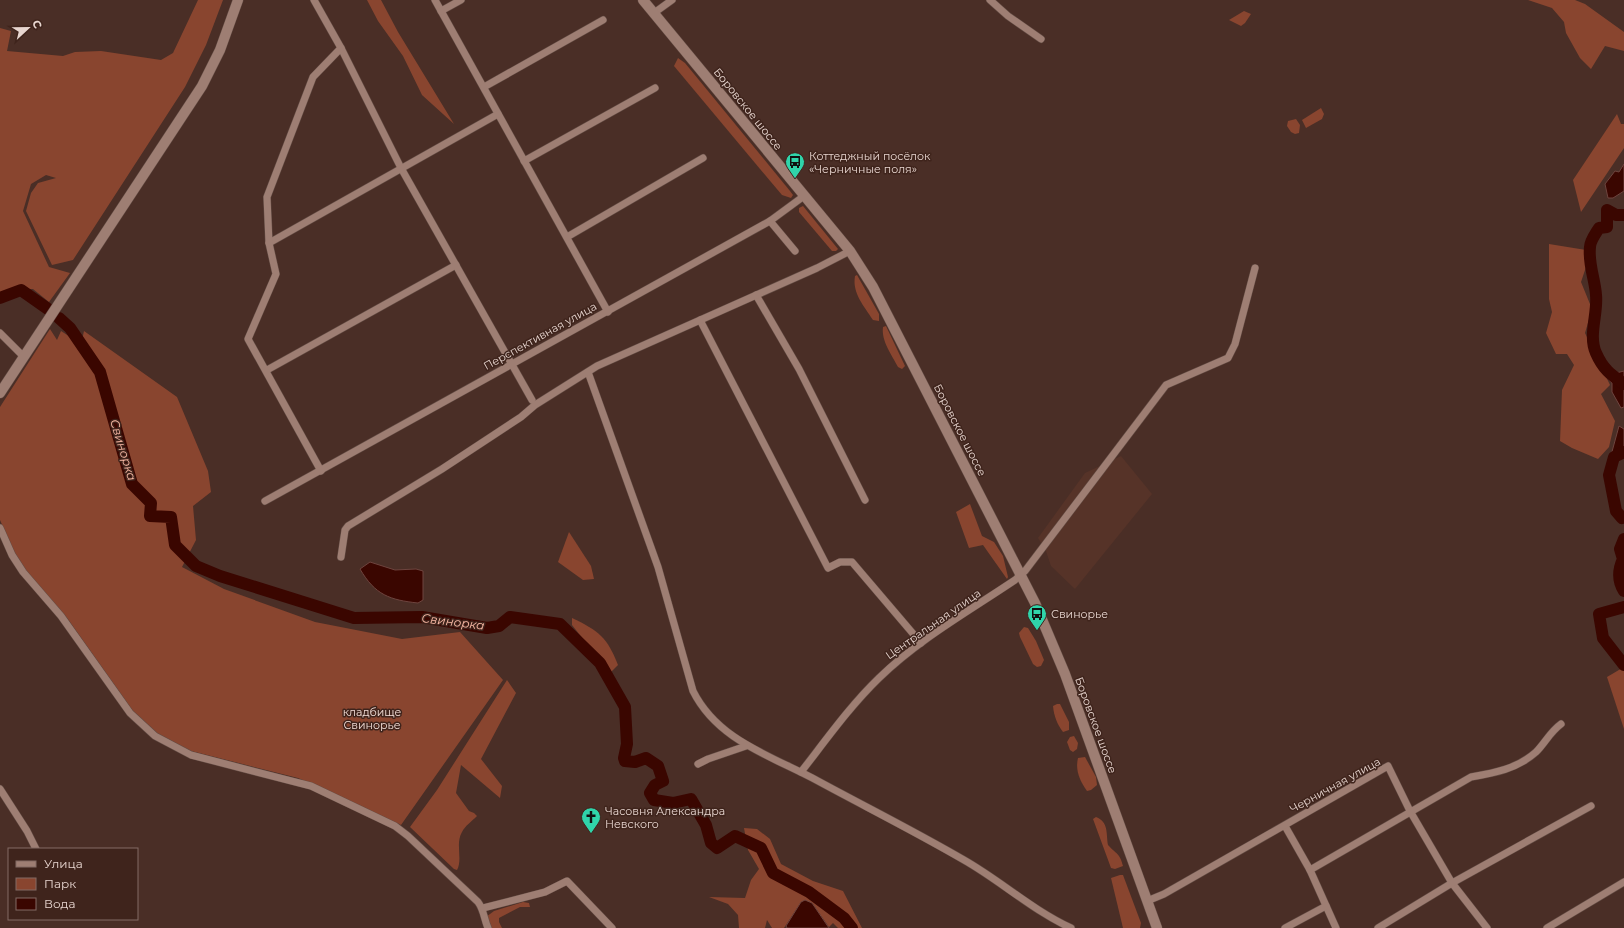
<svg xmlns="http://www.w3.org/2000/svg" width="1624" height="928" font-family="Montserrat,sans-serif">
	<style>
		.built { fill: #563328 }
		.green { fill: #89452f }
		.water { fill: #3a0600; stroke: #6e443e }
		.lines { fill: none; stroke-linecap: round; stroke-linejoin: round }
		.river { stroke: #3a0600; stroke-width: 12 }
		.street-casing { stroke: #634c44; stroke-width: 8 }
		.secondary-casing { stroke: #634c44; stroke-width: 11 }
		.street { stroke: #9e7e73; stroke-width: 7 }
		.secondary { stroke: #9e7e73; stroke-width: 10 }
		.labels { text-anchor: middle; stroke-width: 3; stroke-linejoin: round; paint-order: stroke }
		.street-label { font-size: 11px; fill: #e8d6d0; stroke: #3f241c }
		.poi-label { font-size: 11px; fill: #e8d6d0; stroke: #3f241c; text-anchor: start }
		.park-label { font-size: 11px; fill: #f5dfd8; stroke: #3f241c }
		.water-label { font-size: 12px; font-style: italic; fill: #fbbaa6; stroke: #3f241c }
	</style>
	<rect width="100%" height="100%" fill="#4a2e26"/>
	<path class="built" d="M1121,456L1152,494L1075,589L1051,566L1046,551L1038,538L1085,473Z"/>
	<g class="green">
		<path d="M198,0H223L206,45L185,87L73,260L52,265L26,211L31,193L38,183L56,178L46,175L31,184L23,211L49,267L70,273L49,302L33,289H10L0,296V28L11,31L7,51L63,56L75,52L101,51L161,60L173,53Z"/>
		<path d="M367,0H381L398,32L454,124L422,95L403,56L378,21Z"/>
		<path d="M1528,0H1575L1585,4L1624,32V51L1605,46L1591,69L1580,58L1566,33L1564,22L1552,8Z"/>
		<path d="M1244,11L1251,14L1245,23L1241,26L1229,20Z"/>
		<path d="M678,58L685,63L790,191L793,195L791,198L782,195L771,182L674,66Z"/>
		<path d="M1321,108L1324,114L1322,119L1306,128L1302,120Z"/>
		<path d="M1617,114L1621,124H1624V148L1581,212L1573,180Z"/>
		<path d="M1296,119L1300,125L1299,133L1295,134L1291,132L1287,126L1288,121Z"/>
		<path d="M803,206L838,249L836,251H832L799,212V208Z"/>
		<path d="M1549,244L1586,250V267L1581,282L1592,309L1585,333L1610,385L1601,394L1615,421L1609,447L1598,459L1572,448L1560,441L1562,390L1574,365L1567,354H1556L1546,333L1552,312L1549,299Z"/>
		<path d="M857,275L879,314V321L873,320C864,306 852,293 855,276Z"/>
		<path d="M886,326L905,366L902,369L898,367C892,355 881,341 883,327Z"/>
		<path d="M50,329L57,340L61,331L81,344L84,331L177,397L208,471L211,492L193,506L196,540L182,567L224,589L315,622L402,639L460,632L503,680L401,825L298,778L191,751L172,743L157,733L135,714L67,618L21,567L0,520V407Z"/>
		<path d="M970,504L982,536L994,542L1003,556L1008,577L1007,579L983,545L969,548L956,512Z"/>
		<path d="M569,532L591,566L594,579L583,580L558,562Z"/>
		<path d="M572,618C599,631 607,637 618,665L610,673L572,625Z"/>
		<path d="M1024,627L1028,628L1036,641L1044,660L1041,666L1037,667L1033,664L1020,637L1019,633Z"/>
		<path d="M1624,667V729L1607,677Z"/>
		<path d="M507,680L516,693L481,759L502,786L500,798L461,765L456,793L469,811L474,813L477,816C472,821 465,826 462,832C455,844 463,859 457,870L454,869L410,827L437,790Z"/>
		<path d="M1057,704H1060L1069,722V730L1063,732C1057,724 1054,716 1053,706Z"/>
		<path d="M1074,736L1078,743L1077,749L1073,752L1070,750L1067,742L1070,737Z"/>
		<path d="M1085,757L1096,777L1097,785L1091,790L1087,791C1080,781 1075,771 1078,758Z"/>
		<path d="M1096,817C1109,822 1106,834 1108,845C1116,854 1120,853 1123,866L1115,869L1111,868L1093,819Z"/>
		<path d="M744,828L757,829L770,839L781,864L813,881L843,891L862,928H838L833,923L829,927L812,903L801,902L784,928H772L767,920L765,928H739L738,915L728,904L709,897L745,898L751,880L759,869L748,850Z"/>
		<path d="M1120,875H1123L1141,923L1140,928H1123L1111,878Z"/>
		<path d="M523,902L529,903L530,907H520L499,918V922L502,928H492L489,925L486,917L494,911Z"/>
	</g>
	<g class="water">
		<path d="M1624,164V191L1613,198H1608L1605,184L1615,171L1619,172Z"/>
		<path d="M1603,362L1616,373L1624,371V407L1621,408L1612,392V383L1606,377L1600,365Z"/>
		<path d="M1619,426L1624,429V458L1613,461L1610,459Z"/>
		<path d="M370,562L395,570L416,569L423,571V600L418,603C390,600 375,595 360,569Z"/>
		<path d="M805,900L812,903L829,928H787L786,926L801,902Z"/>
	</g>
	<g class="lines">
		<g class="river">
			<path d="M1624,215H1616L1607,210V227L1599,228C1596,233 1590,241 1590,247C1588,264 1595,279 1596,295C1598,314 1588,335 1596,353C1603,369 1610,374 1624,384"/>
			<path d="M0,298L21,290L48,309"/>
			<path d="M59,318L70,328L100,372L132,484L151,503L150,516L171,517L175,545L196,566L220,576L354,618L422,617L487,628L499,626L510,617L560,624L600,663L625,707L627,744L624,758L625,761L635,762L646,758L658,766L663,781L655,785L650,793L654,800L673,803L691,799L706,825L711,843L717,848L735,836L761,848L773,873L809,892L844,918L852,928"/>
			<path d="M1624,452L1614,457L1609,475L1616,511L1622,518L1624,517"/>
			<path d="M1624,539L1620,549L1623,559C1618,570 1617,580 1624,591"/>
			<path d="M1624,607L1599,614L1603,638L1624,665"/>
		</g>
		<g class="street-casing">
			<g id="street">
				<path d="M314,0L341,48L401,168L532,400"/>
				<path d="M435,0L608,312"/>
				<path d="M990,0L1008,16L1041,39"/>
				<path d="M441,11L461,0"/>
				<path d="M654,13L672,0"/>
				<path d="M484,87L603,20"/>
				<path d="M524,161L655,88"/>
				<path d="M770,221L795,251"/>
				<path d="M567,237L703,158"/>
				<path d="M269,243L498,114"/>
				<path d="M756,295L799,369L865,500"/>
				<path d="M700,320L828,568L840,562H852L921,643"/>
				<path d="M0,333L23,356"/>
				<path d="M267,370L456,265"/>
				<path d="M588,372L658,567L693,691C718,741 772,756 818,781C866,807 916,832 964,860C1001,881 1032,910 1071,928"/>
				<path d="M321,471L248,339L276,274L269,243L267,197L313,77L341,48"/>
				<path d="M265,501L770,221L804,196"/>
				<path d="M0,528L12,555L23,572L61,616L130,713L155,736L191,755L311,786L395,826L408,836L478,902C484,910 484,919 488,928"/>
				<path d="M341,557L345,530L348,526L442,469L521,417L535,405L597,366L817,268L850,251"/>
				<path d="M698,764L708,759L746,746"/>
				<path d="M801,772C826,740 850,706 879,678C919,639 969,611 1015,580L1025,571L1166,385L1228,358L1235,344L1255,268"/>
				<path d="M0,789L27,831L36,849"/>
				<path d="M1285,826L1310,870L1336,928"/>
				<path d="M1310,870L1471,777C1494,773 1517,769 1536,752C1545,743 1550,732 1561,724"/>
				<path d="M1147,901L1164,894L1388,766L1410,811L1452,883L1487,928"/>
				<path d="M483,908L545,892L567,881L612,928"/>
				<path d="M1285,928L1326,906"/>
				<path d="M1378,928L1452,883L1591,806"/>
				<path d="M1547,928L1624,882"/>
			</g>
		</g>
		<g class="secondary-casing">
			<g id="secondary">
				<path d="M643,0L850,251L873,287L1035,603L1065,674L1157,928"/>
				<path d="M0,393L202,86L220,50L238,0"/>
			</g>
		</g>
		<use href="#street" class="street"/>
		<use href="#secondary" class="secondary"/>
	</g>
	<defs>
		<g id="bus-pin" transform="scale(1)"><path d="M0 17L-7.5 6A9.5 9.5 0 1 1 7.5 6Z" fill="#30d4aa" stroke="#3f241c"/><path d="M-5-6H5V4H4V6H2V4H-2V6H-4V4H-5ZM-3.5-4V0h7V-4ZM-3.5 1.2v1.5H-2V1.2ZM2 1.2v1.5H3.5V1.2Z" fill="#111"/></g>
		<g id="church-pin" transform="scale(1)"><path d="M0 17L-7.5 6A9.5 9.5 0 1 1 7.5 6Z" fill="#30d4aa" stroke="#3f241c"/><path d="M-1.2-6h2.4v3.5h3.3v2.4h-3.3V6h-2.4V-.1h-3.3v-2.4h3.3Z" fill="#111"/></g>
	</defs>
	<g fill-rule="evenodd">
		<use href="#bus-pin" x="795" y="162"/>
		<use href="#bus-pin" x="1037" y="614"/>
		<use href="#church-pin" x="591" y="817"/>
	</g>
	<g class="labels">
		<g class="street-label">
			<text transform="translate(748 109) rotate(51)" y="4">Боровское шоссе</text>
			<text transform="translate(540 336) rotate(-29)" y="4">Перспективная улица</text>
			<text transform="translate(960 430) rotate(63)" y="4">Боровское шоссе</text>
			<text transform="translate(933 624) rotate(-35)" y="4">Центральная улица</text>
			<text transform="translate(1096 725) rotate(70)" y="4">Боровское шоссе</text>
			<text transform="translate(1335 785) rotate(-29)" y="4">Черничная улица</text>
		</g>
		<g class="poi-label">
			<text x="809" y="160">Коттеджный посёлок<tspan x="809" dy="13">«Черничные поля»</tspan></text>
			<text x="1051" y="618">Свинорье</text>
			<text x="605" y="815">Часовня Александра<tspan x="605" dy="13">Невского</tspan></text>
		</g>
		<g class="park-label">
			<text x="372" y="716">кладбище<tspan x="372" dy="13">Свинорье</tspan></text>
		</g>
		<g class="water-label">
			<text transform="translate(123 450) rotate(73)" y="4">Свинорка</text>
			<text transform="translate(453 622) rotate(7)" y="4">Свинорка</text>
		</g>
	</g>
	<rect x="8" y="848" width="130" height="72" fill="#3f241c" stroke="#836b64"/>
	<rect x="16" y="861" width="20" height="6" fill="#9e7e73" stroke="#836b64"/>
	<text x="44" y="868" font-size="12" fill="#e8d6d0">Улица</text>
	<rect x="16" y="878" width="20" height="12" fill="#89452f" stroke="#836b64"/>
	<text x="44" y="888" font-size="12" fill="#e8d6d0">Парк</text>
	<rect x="16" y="898" width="20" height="12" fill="#3a0600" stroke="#836b64"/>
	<text x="44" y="908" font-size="12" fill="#e8d6d0">Вода</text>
	<g transform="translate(28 28) rotate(68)" stroke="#3f241c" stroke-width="3" paint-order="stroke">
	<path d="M0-3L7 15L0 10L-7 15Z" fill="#e8d6d0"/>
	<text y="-6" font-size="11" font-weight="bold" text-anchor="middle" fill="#e8d6d0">С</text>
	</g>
</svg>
